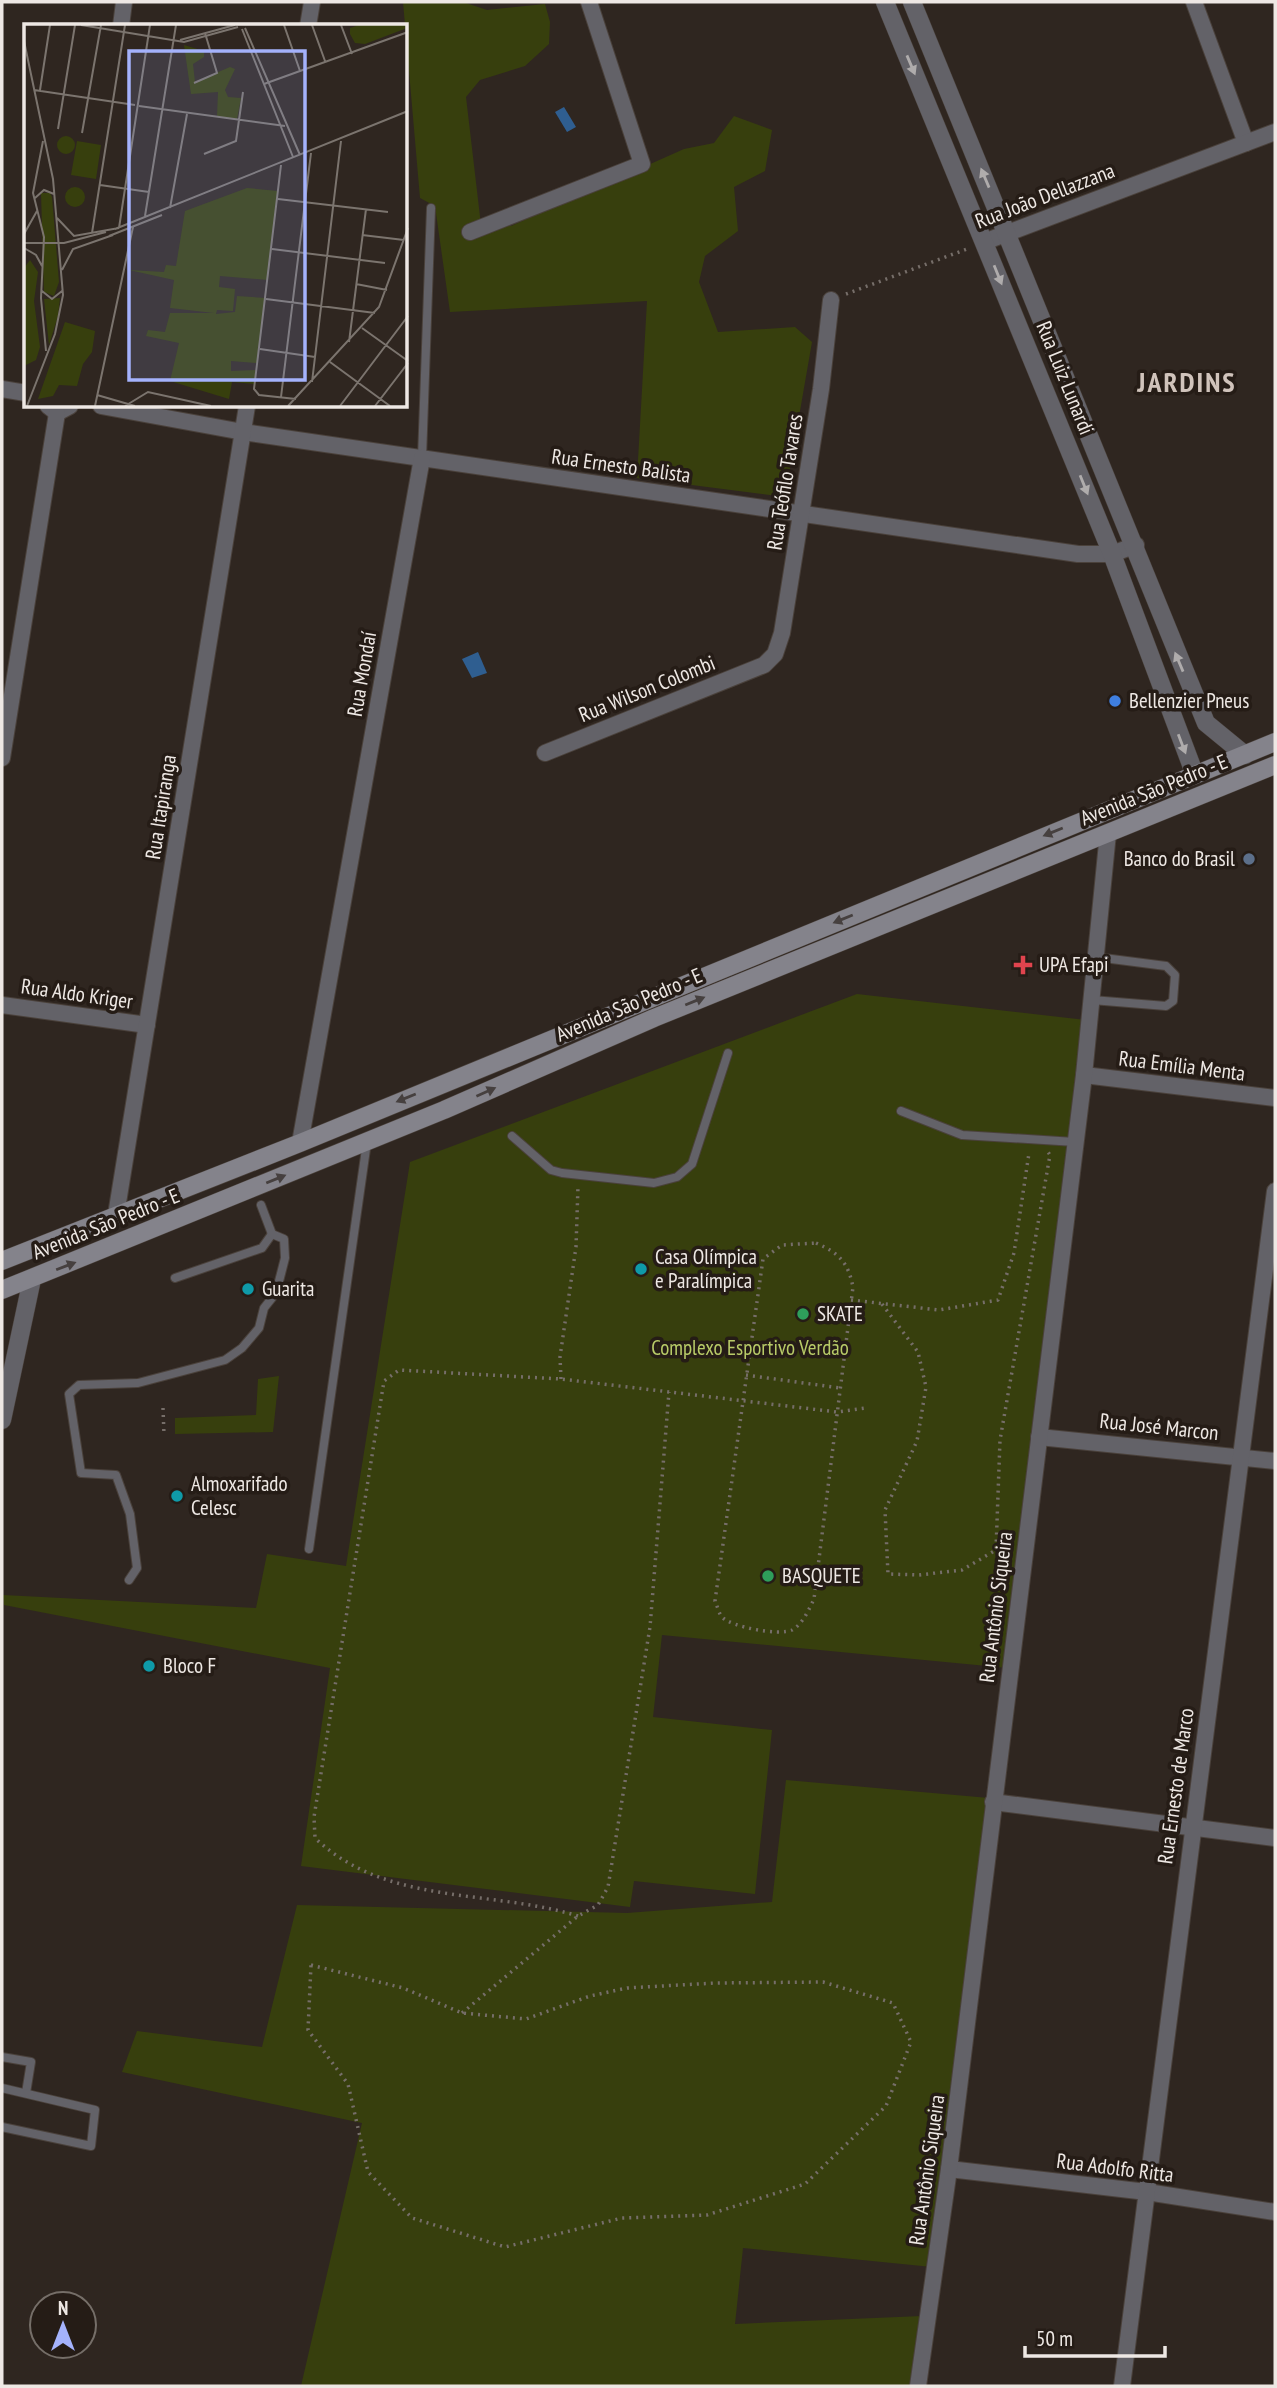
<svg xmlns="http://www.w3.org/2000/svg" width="1277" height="2388" font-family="'PT Sans Narrow',sans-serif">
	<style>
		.green { fill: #373f0d }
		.water { fill: #2f5e90 }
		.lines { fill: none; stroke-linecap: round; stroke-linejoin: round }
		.service-casing { stroke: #4a413b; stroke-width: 10 }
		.minor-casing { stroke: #4a413b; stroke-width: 18 }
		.tertiary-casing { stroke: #4a413b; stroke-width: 19 }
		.secondary-casing { stroke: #4a413b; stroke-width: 19 }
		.path { stroke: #766e69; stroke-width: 3.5; stroke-dasharray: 2 5; stroke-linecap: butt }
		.service { stroke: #636268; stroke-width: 8 }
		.minor { stroke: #636268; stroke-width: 16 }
		.tertiary { stroke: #636268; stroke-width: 18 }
		.secondary { stroke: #84838b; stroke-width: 18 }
		.oneway { fill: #afacac }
		.oneway2 { fill: #46403f }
		.shop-dot { fill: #3f7fe0; stroke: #251c16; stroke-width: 2.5 }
		.service-dot { fill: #5c6f8a; stroke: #251c16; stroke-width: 2.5 }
		.health-dot { fill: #e0444e; stroke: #251c16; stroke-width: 2.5 }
		.culture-dot { fill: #0f9aa8; stroke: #251c16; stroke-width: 2.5 }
		.leisure-dot { fill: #2e9e5b; stroke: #251c16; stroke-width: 2.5 }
		.labels { text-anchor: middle; stroke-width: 7; stroke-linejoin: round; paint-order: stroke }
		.street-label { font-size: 21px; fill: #eee8e4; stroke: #251c16 }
		.poi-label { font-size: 21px; fill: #eee8e4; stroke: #251c16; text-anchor: start }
		.park-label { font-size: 21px; fill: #b8cb68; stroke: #251c16 }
		.district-label { font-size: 28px; font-weight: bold; letter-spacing: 2px; fill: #d0c3bb; stroke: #251c16 }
		.inset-road { fill: none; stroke: #7b746e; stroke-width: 2 }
		.view { fill: #a4b2fc; fill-opacity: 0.15; stroke: #a4b2fc; stroke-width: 3.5 }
		.inset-edge { fill: none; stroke: #eee8e4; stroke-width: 3.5 }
	</style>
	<rect width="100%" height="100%" fill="#2f2620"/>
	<g class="green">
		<path d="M403,2H463L487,10L545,4L550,22L549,44L525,66L480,80L466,97L481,225L511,226L684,149L714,143L734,116L772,130L765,171L734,187L738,231L705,256L699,282L718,332L795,327L812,342L785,497L637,478L647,301L450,312L435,206L420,198Z"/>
		<path d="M857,994L1086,1020L1008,1668L662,1635L653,1717L772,1730L755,1894L634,1881L630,1907L301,1866L330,1668L4,1605L3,1595L256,1608L267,1554L346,1566L410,1162Z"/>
		<path d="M279,1376L273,1432L175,1434V1418L256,1415L258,1379Z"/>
		<path d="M786,1780L989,1798L968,1947L932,2267L743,2248L735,2324L922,2316L915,2386H301L362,2123L122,2072L137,2031L262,2047L297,1905L627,1913L772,1902Z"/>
	</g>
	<g class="water">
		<path d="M564,107L576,127L567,132L555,112Z"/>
		<path d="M478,652L487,673L472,678L462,659Z"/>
	</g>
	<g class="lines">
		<g class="service-casing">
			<g id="service">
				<path d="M422,458L431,208"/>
				<path d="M1092,1000L1166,1006L1173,1001L1175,975L1166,966L1096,957"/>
				<path d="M901,1111L962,1135L1075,1142"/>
				<path d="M512,1136L551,1170L562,1173L654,1183L677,1177L692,1164L728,1053"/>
				<path d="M175,1278L262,1248L272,1234"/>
				<path d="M309,1549L367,1142"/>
				<path d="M129,1580L137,1568L130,1514L116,1475L81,1473L69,1394L79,1385L138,1383L225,1360L242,1348L259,1328L264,1308L276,1293L285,1258L284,1239L272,1234L261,1205"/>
				<path d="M2,2057L31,2062L26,2093"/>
				<path d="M2,2088L95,2110L91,2146L2,2127"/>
			</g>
		</g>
		<g class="minor-casing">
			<g id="minor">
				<path d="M1194,2L1246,143"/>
				<path d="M121,26L124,2"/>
				<path d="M308,26L312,2"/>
				<path d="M470,232L642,164L589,2"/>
				<path d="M984,242L1275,132"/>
				<path d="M2,389L26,393"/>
				<path d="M48,406L57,413L70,406"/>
				<path d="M101,406L243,432L1078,554H1112L1136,545"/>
				<path d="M545,753L764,665L775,654L782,633L821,389L831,300"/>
				<path d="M2,758L57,413"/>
				<path d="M2,1005L147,1025"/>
				<path d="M1084,1075L1275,1098"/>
				<path d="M300,1143L422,458"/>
				<path d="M116,1215L247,406"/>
				<path d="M1039,1437L1275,1461"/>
				<path d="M993,1802L1275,1838"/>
				<path d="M949,2169L1147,2192L1275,2212"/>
				<path d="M918,2386L949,2169L1084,1075L1108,833"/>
				<path d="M1122,2386L1275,1191"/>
			</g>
		</g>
		<g class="tertiary-casing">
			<g id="tertiary">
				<path d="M885,2L1112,554L1195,775"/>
				<path d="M912,2L1206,723L1245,755"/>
				<path d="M2,1420L32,1279"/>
			</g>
		</g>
		<g class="secondary-casing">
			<g id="secondary">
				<path d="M2,1261L300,1143L1275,742"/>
				<path d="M2,1290L444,1110L654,1018L1275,765"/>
			</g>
		</g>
		<g class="path">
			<path d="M846,294L967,249"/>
			<path d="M816,1243C839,1253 848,1262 853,1287L814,1599C809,1609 803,1624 792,1630C779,1636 731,1627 722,1617C719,1614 717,1605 715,1601L763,1259L782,1245Z"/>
			<path d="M851,1300L939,1310L998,1300L1014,1253L1029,1153"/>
			<path d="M882,1304L918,1352L926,1387L917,1441L885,1510L888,1574L919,1575L962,1570L996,1550L1000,1440L1050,1155L1048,1152"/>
			<path d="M746,1375L840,1388"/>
			<path d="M561,1379L560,1357L576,1247L578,1186"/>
			<path d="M163,1408L164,1435"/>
			<path d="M578,1916C491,1889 386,1906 315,1838L314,1817L384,1381L399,1370L561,1379L837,1412L866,1408"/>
			<path d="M311,1965L403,1988L462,2013L526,2019L590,1996L627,1988L715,1983L823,1982L893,2003L911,2042L886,2106L805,2184L707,2215L622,2218L505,2247L412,2218L368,2172L348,2084L308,2030Z"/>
			<path d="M462,2013L578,1916L598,1905L608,1887L650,1627L669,1392"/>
		</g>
		<use href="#service" class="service"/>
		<use href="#minor" class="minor"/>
		<use href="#tertiary" class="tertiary"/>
		<use href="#secondary" class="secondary"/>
	</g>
	<defs><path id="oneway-solid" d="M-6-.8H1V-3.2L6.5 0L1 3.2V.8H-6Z" transform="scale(1.75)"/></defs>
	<g class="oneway">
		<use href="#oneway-solid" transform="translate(911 65) rotate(67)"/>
		<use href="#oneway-solid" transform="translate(985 178) rotate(-113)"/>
		<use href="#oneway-solid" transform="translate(998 275) rotate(68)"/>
		<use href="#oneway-solid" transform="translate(1084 485) rotate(68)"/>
		<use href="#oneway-solid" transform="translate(1179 662) rotate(-113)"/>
		<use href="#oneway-solid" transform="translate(1182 744) rotate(69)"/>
	</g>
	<g class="oneway2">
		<use href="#oneway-solid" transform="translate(1053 832) rotate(158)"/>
		<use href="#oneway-solid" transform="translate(843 919) rotate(158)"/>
		<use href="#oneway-solid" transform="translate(695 1001) rotate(-22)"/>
		<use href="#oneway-solid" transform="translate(486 1092) rotate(-24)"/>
		<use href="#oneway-solid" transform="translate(406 1098) rotate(158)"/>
		<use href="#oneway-solid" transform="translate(276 1179) rotate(-22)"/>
		<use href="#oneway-solid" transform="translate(66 1266) rotate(-21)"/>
	</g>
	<circle class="shop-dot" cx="1115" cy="701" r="7"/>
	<circle class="service-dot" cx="1249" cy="859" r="7"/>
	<path class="health-dot" d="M1019.5 954.5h7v7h7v7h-7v7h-7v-7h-7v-7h7z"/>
	<g class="culture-dot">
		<circle cx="641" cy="1269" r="7"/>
		<circle cx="248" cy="1289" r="7"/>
		<circle cx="177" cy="1496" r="7"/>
		<circle cx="149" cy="1666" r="7"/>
	</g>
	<g class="leisure-dot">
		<circle cx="803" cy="1314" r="7"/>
		<circle cx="768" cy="1576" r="7"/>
	</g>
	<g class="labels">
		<g class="street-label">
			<text transform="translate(1045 196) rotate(-21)" y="7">Rua João Dellazzana</text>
			<text transform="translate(1065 378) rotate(68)" y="7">Rua Luiz Lunardi</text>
			<text transform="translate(621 466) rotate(8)" y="7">Rua Ernesto Balista</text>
			<text transform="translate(785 482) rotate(-81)" y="7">Rua Teófilo Tavares</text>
			<text transform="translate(362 674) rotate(-80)" y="7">Rua Mondaí</text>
			<text transform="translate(647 689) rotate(-22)" y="7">Rua Wilson Colombi</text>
			<text transform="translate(1154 790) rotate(-22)" y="7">Avenida São Pedro - E</text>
			<text transform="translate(161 807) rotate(-81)" y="7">Rua Itapiranga</text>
			<text transform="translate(77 994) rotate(8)" y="7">Rua Aldo Kriger</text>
			<text transform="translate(629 1005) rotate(-23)" y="7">Avenida São Pedro - E</text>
			<text transform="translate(1182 1066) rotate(7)" y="7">Rua Emília Menta</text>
			<text transform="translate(106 1224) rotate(-22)" y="7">Avenida São Pedro - E</text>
			<text transform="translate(1159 1427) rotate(6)" y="7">Rua José Marcon</text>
			<text transform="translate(996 1607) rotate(-83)" y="7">Rua Antônio Siqueira</text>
			<text transform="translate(1176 1786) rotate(-82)" y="7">Rua Ernesto de Marco</text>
			<text transform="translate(1115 2168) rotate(7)" y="7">Rua Adolfo Ritta</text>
			<text transform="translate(927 2170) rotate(-82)" y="7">Rua Antônio Siqueira</text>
		</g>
		<g class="poi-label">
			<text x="1129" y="708">Bellenzier Pneus</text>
			<text x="1235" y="866" text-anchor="end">Banco do Brasil</text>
			<text x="1039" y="972">UPA Efapi</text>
			<text x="655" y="1264">Casa Olímpica<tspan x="655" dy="24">e Paralímpica</tspan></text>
			<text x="262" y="1296">Guarita</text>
			<text x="817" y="1321">SKATE</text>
			<text x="191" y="1491">Almoxarifado<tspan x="191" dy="24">Celesc</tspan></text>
			<text x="782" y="1583">BASQUETE</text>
			<text x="163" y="1673">Bloco F</text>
		</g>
		<g class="park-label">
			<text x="750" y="1355">Complexo Esportivo Verdão</text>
		</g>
		<g class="district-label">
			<text x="1187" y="392">JARDINS</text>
		</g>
	</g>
	<g transform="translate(24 24)">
		<rect width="383" height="383" fill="#2f2620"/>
		<path d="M335,1H383V4L341,20L331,19L326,10V4ZM160,21L180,27V33L169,40L171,58L206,43L211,45L201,66L204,73L217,74L213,95L193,93L194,68L167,70ZM33 121a9 9 0 1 1 18 0a9 9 0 1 1-18 0ZM53,117L77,121L72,155L47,151ZM41 173a10 10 0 1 1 20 0a10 10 0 1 1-20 0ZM223,164L254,167L244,256L196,252L195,263L211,265L209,287L193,286L192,290L211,288L213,272L241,274L233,339L207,337V347L232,346L231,360L208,358L205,375L146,357L155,319L122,312L124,306L141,308L146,289H190L146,284L150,256L105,246L140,248L142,241L152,242L161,187ZM17,169H26L28,173L35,258L30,272L20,268ZM6,236L14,248L10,277L16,323L12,336L0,342V244ZM36,274L34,292L25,321L20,275ZM41,298L71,307L68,328L59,340L53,362L35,361L29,372L14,375Z" fill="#373f0d"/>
		<path class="inset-road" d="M57,1L160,18L214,3M260,1L276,47M288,1L301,37M317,1L328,30M221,4L276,131M218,5L269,133M156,16L211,1M0,17L29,155L39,271L31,310L3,382M170,59L193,49L181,9M240,60L384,8M10,66L111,81M16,66L26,1M115,82L261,102M34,105L51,1M58,109L77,1M19,117L9,169L20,213L17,274L22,327M180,130L212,117L219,68M257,141L230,365L235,371L272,375M76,161L125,168M11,174L20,166L30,170M254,175L364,188M146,184L163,90M121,192L152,1M33,194L50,212L95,204M95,204L126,1M91,205L384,87M68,209L101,1M0,210L13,187M338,211L380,216M85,212L138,191M0,219H40L82,208M0,224L12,231L18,242M248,225L361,239M38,246L49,225L89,211M332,260L363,266M18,267L28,275L38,267M242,275L351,289M338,304L384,337M325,318L342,185M236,325L291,333M306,338L366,382M288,358L317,117M73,371L111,382M257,373L287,129M71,382L109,203M101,382L124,368L187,382M264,382L355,283L384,204M316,382L384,292M351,382L384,339"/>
		<path class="view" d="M105,27H281V356H105Z"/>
		<rect width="383" height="383" class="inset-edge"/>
	</g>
	<rect width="1277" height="2388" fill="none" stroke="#eee8e4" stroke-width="7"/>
	<g transform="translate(63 2325)"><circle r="33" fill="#251c16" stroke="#756e68" stroke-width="2"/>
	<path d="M0-5L12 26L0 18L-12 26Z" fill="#a4b2fc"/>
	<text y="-10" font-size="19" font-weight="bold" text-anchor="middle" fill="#eee8e4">N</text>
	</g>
	<path d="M1025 2346v10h140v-10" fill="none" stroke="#eee8e4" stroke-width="3.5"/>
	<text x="1036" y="2346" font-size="21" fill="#eee8e4" stroke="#251c16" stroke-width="5" paint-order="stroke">50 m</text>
</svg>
